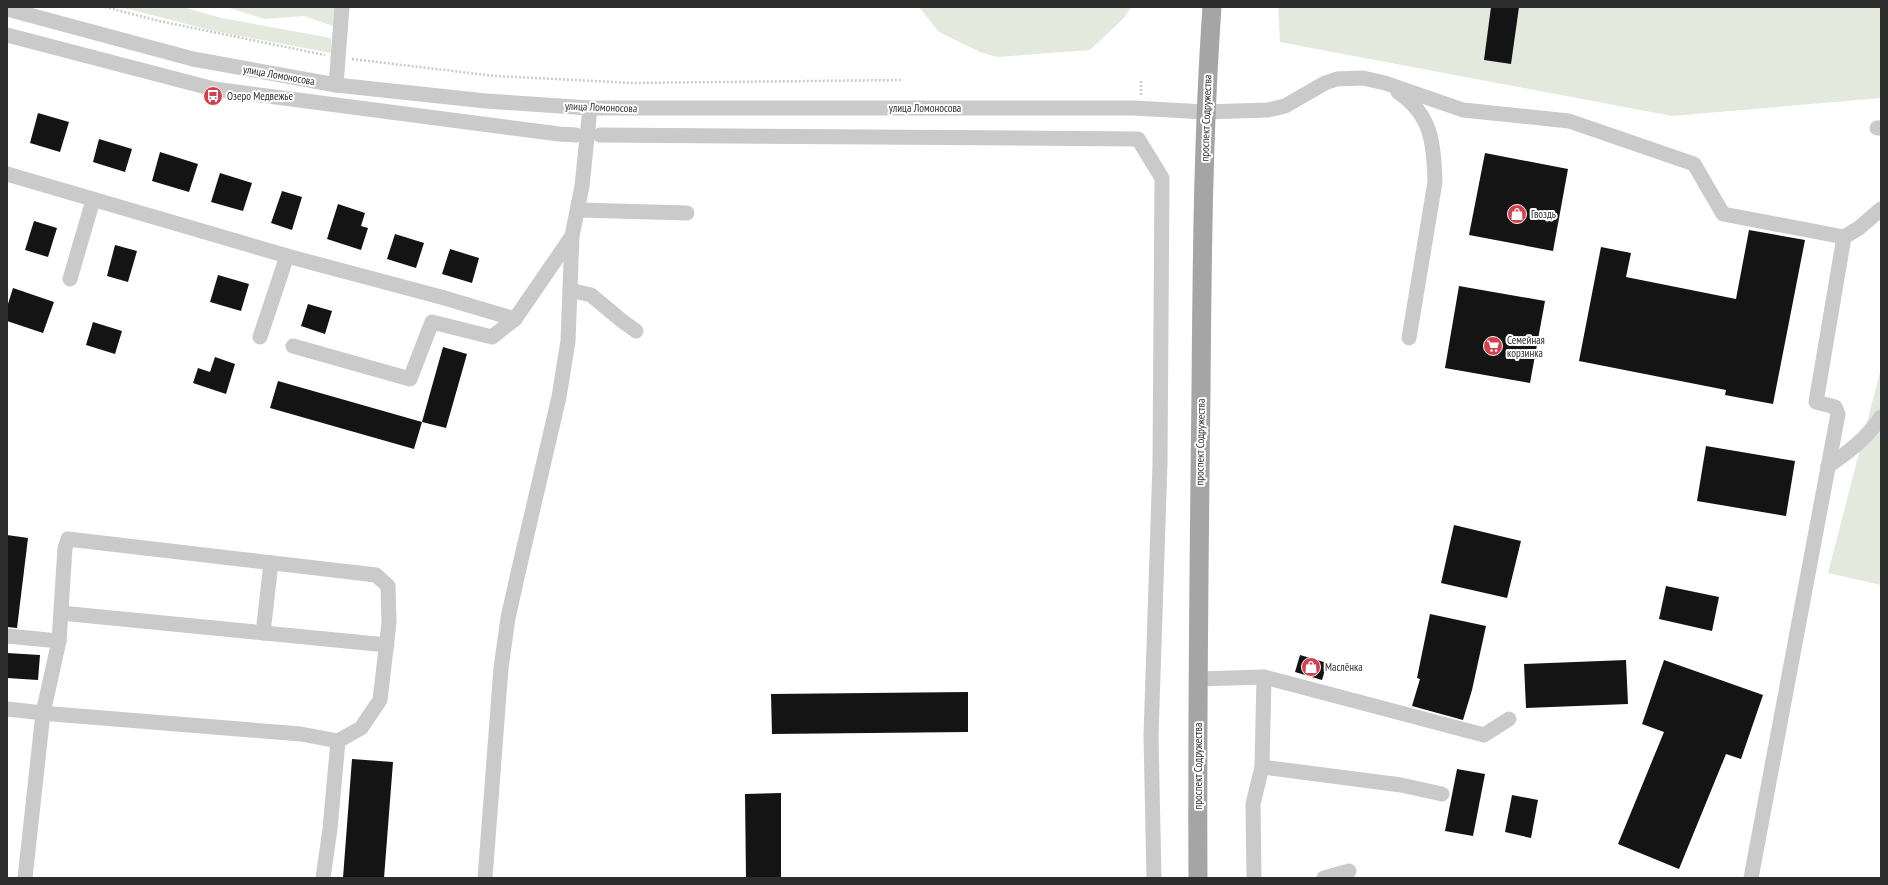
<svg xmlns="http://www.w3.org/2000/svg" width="1888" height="885" font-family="'PT Sans Narrow',sans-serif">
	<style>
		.green { fill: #e3e9dc }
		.building { fill: #141414 }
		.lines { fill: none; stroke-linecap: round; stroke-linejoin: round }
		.path { stroke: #cacaca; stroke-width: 2.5; stroke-dasharray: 2 2; stroke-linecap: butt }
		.minor { stroke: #cacaca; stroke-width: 15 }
		.major { stroke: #a5a5a5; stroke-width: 19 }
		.labels { text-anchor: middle; stroke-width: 4; stroke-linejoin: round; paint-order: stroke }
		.street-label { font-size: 11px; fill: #2d2d2d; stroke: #fff }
		.poi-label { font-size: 11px; fill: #2d2d2d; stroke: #fff; text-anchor: start }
	</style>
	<rect width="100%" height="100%" fill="#fff"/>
	<g class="green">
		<path d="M120,7H183L221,18L331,38V53L214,31Z"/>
		<path d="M226,7H338L336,27L304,16L265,19Z"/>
		<path d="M919,7H1131L1124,18L1090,50L997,57L980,52L939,32Z"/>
		<path d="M1278,7H1881V98L1672,116L1280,42Z"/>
		<path d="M1881,368V585L1828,573Z"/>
	</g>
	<g class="building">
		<path d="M1491,7H1519L1511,64L1484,60Z"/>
		<path d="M38,113L69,122L60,152L30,143Z"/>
		<path d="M99,139L132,149L125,172L93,162Z"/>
		<path d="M160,152L198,164L189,192L152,181Z"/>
		<path d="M1485,153L1568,169L1553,251L1469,235Z"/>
		<path d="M220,173L252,183L243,211L211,202Z"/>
		<path d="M282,191L302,197L292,230L271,223Z"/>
		<path d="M338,204L365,213L361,226L368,228L361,250L327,239Z"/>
		<path d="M34,221L57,228L48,257L25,250Z"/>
		<path d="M1749,230L1805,240L1773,404L1725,395L1726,390L1579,361L1601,247L1631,253L1626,277L1736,299Z"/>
		<path d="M395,234L424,243L416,268L387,259Z"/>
		<path d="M115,245L137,251L128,282L107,276Z"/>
		<path d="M450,249L479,258L472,283L442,274Z"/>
		<path d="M218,275L249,284L241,311L210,302Z"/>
		<path d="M1459,286L1545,301L1530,383L1445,368Z"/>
		<path d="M13,288L54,302L43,333L7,321V307Z"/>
		<path d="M308,304L332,311L325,334L301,326Z"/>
		<path d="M93,322L122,331L115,354L86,345Z"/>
		<path d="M443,347L467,354L446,428L422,422Z"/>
		<path d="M215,357L235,364L226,394L193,383L198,368L210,372Z"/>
		<path d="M278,381L422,422L414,449L270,408Z"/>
		<path d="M1706,446L1795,461L1786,516L1697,501Z"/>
		<path d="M1454,525L1521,541L1507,598L1441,583Z"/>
		<path d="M7,535L28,538L17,628L7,627Z"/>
		<path d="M1666,586L1719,597L1712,631L1659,619Z"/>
		<path d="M1430,614L1486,626L1472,690L1463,720L1412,706L1420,679L1417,678Z"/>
		<path d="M7,653L40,655L38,680L7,678Z"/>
		<path d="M1300,655L1327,663L1322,680L1295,672Z"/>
		<path d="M1626,660L1628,704L1526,708L1524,664Z"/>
		<path d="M1664,660L1763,695L1741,759L1726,754L1679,869L1618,844L1664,732L1642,724Z"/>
		<path d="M968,692V732L772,734L771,694Z"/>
		<path d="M352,759L393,762L384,878H343Z"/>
		<path d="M1457,769L1485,774L1473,836L1445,831Z"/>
		<path d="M781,793V878H746L745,794Z"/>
		<path d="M1512,795L1538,800L1531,838L1505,832Z"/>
	</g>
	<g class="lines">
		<g class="path">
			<path d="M105,7L159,21L325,55"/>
			<path d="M352,59L495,76L633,83L902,80"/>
			<path d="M1141,95V81"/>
		</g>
		<g class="minor">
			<path d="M7,9L193,59L336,85L486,101L590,108H1134L1205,112L1268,110L1285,106L1325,83L1337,79L1363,78L1385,83L1463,110L1569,121L1694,164L1723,214L1844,237L1859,228L1881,209"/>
			<path d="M7,35L214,89L559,134L576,135"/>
			<path d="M336,85L342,7"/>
			<path d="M1398,92C1432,115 1434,144 1435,182L1409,338"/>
			<path d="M1877,128H1881"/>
			<path d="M600,135L1138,139L1162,178L1160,463L1151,736L1154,878"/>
			<path d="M7,174L287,256"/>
			<path d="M579,210L687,213"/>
			<path d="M70,279L93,200"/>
			<path d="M570,290L591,295L621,320L636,331"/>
			<path d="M260,337L287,256L441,297L515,319L572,236L582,186L590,108"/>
			<path d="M293,346L410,379L432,322L492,337L515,319"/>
			<path d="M1828,466C1850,451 1866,439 1881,417"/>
			<path d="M61,613L387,645"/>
			<path d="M263,633L271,563"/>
			<path d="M7,636L59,641"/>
			<path d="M1197,679L1264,677L1484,735L1509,719"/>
			<path d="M7,709L53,714L301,734L338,741L361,728L380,700L389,623L388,586L376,575L68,539L65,548L59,641L43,713L25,878"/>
			<path d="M1262,767L1401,785L1442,794"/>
			<path d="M323,878L330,829L338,741"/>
			<path d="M485,878L501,668L508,618L518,573L559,397L568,341L572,236"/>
			<path d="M1254,878L1253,804L1262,767L1264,677"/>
			<path d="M1324,878L1349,871"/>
			<path d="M1751,878L1838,414L1835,407L1816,402L1844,237"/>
		</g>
		<path class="major" d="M1198,878C1197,716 1199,554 1201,392C1202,264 1203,135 1212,7"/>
	</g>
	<defs>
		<g id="bus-disc" transform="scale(1)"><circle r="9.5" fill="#d33f4c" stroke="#fff"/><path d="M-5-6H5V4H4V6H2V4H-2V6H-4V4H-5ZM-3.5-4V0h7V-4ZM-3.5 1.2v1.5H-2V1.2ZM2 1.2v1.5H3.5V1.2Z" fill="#fff"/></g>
		<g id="shop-disc" transform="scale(1)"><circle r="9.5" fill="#d33f4c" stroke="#fff"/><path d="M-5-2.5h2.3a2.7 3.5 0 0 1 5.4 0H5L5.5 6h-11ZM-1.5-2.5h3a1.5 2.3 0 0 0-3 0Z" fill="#fff"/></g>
		<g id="supermarket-disc" transform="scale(1)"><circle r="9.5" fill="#d33f4c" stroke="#fff"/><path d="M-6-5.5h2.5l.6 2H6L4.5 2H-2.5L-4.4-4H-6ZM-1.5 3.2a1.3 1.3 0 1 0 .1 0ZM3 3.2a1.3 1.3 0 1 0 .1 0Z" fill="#fff"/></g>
	</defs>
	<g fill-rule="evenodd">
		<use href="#bus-disc" x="213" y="96"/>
		<use href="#shop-disc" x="1517" y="214"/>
		<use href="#supermarket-disc" x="1493" y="346"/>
		<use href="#shop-disc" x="1311" y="667"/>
	</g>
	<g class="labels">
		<g class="street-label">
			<text transform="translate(279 75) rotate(10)" y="4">улица Ломоносова</text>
			<text transform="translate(601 107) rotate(2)" y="4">улица Ломоносова</text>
			<text x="925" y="112">улица Ломоносова</text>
			<text transform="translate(1206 118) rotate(-88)" y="4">проспект Содружества</text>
			<text transform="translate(1200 442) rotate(-89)" y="4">проспект Содружества</text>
			<text transform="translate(1198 766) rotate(-90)" y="4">проспект Содружества</text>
		</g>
		<g class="poi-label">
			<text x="227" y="100">Озеро Медвежье</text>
			<text x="1531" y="218">Гвоздь</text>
			<text x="1507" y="344">Семейная<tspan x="1507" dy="13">корзинка</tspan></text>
			<text x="1325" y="671">Маслёнка</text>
		</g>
	</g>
	<rect width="1888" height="885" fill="none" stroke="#2d2d2d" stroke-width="16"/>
</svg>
